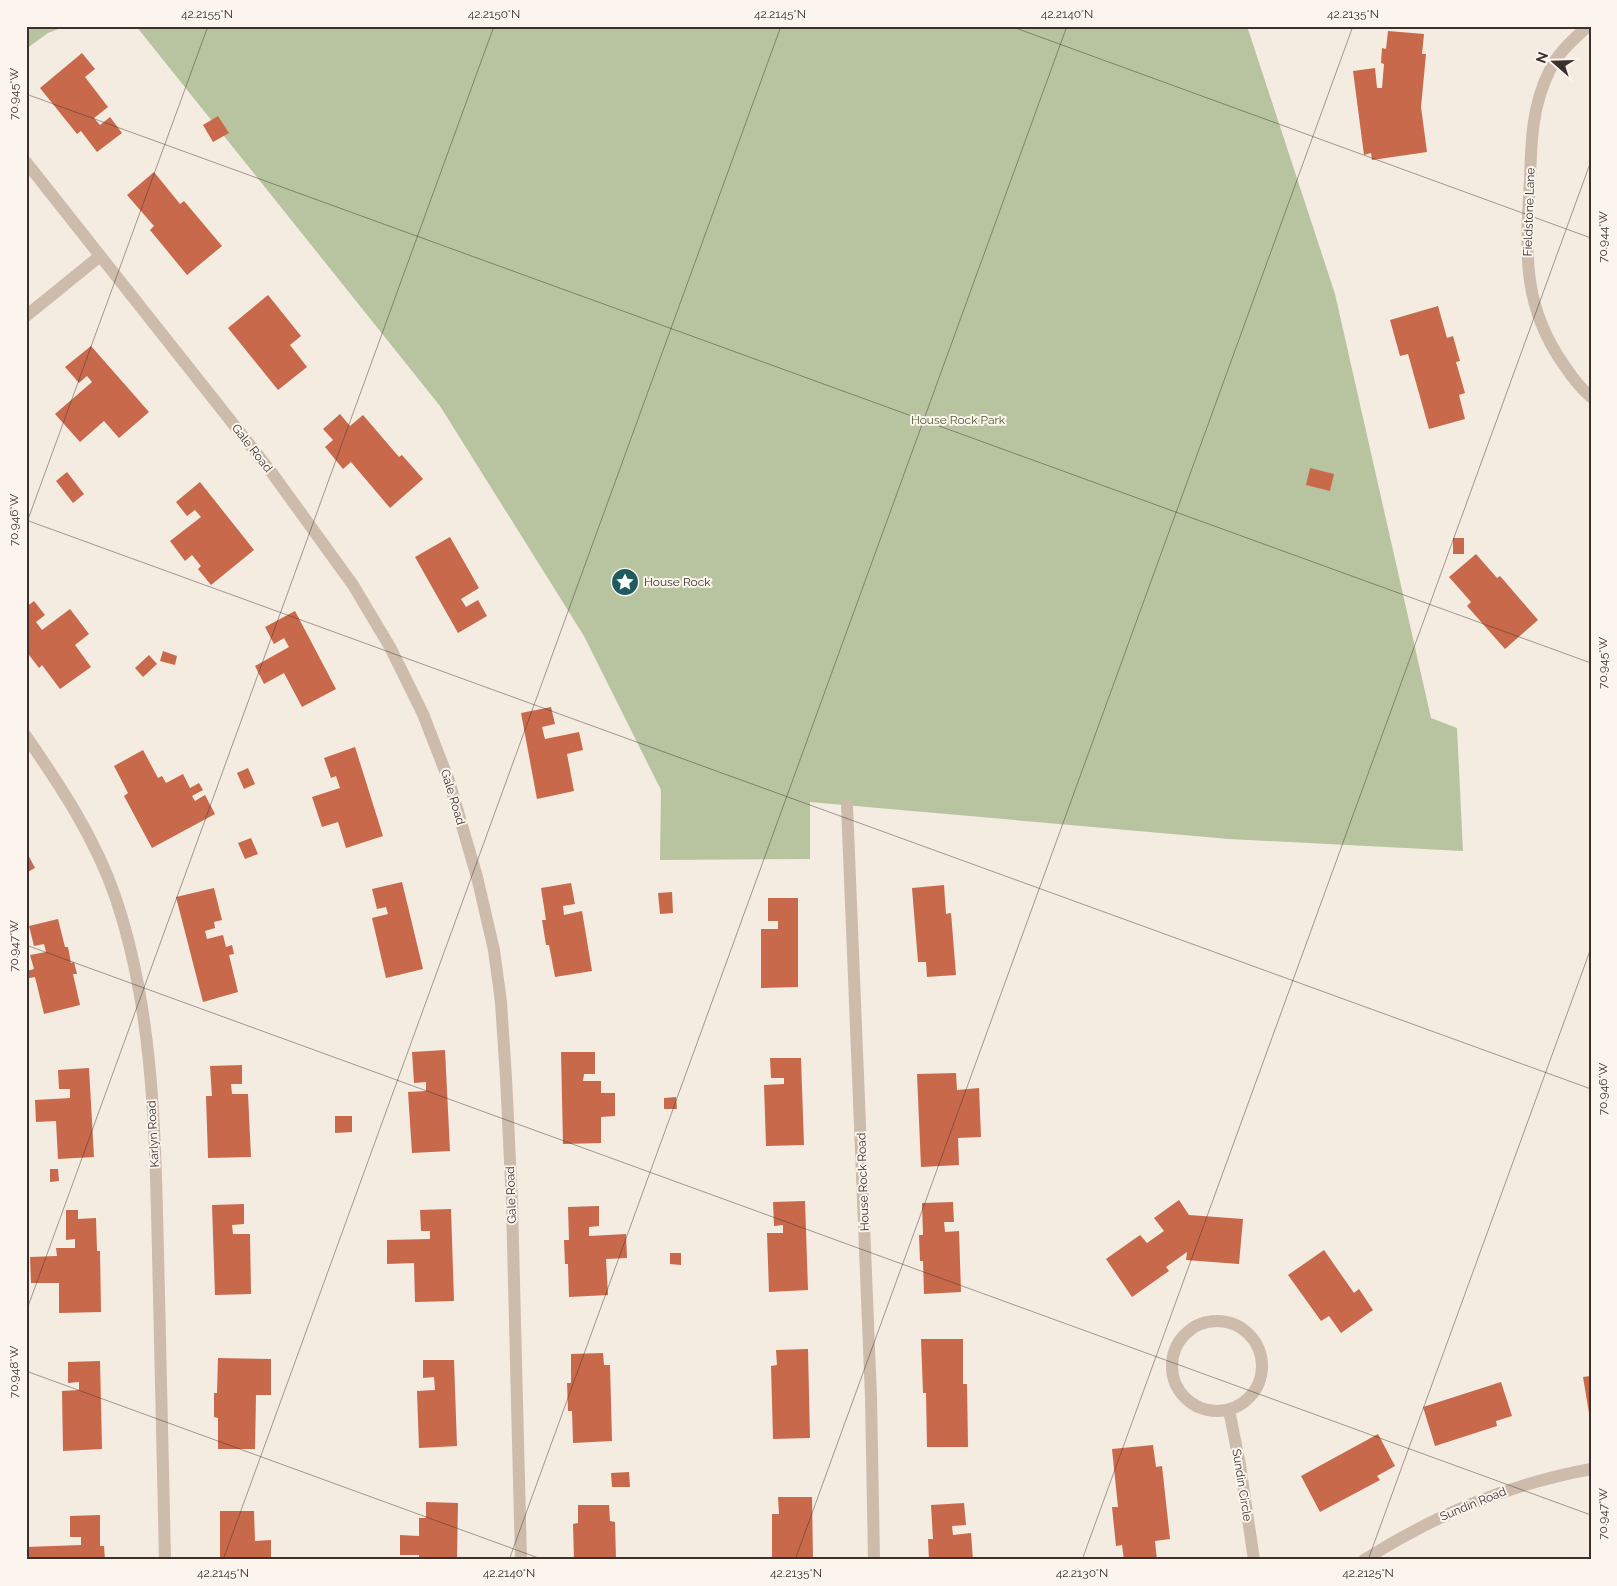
<svg xmlns="http://www.w3.org/2000/svg" width="1617" height="1586" font-family="Raleway,sans-serif">
	<style>
		.green { fill: #b8c4a0 }
		.building { fill: #c8694b }
		.lines { fill: none; stroke-linecap: round; stroke-linejoin: round }
		.street { stroke: #cdbbac; stroke-width: 12 }
		.ticks { fill: none; stroke: #3b302b; stroke-width: 1; stroke-opacity: 0.45 }
		.labels { text-anchor: middle; stroke-width: 4; stroke-linejoin: round; paint-order: stroke }
		.street-label { font-size: 12px; fill: #3b302b; stroke: #fbf5ee }
		.park-label { font-size: 12px; fill: #4a5a2e; stroke: #fbf5ee }
		.poi-label { font-size: 12px; fill: #3b302b; stroke: #fbf5ee; text-anchor: start }
		.neatline { fill: none; stroke: #3b302b; stroke-width: 2 }
		.ticks-label { font-size: 12px; text-anchor: middle; fill: #3b302b }
	</style>
	<rect width="100%" height="100%" fill="#f4ebe1"/>
	<g class="green">
		<path d="M26,26H66L48,33L26,49Z"/>
		<path d="M136,26H1247L1335,294L1431,718L1457,728L1463,851L1229,839L810,802V859L660,860L661,790L584,636L440,406Z"/>
	</g>
	<g class="building">
		<path d="M1388,31L1424,34L1422,54H1426L1421,107L1427,152L1372,160L1371,153L1364,155L1353,71L1375,68L1377,88H1382L1384,64L1381,63L1382,48L1386,49Z"/>
		<path d="M82,53L95,69L85,77L108,107L94,118L100,125L110,117L122,133L97,152L81,131L77,134L40,88Z"/>
		<path d="M218,116L229,133L213,142L203,125Z"/>
		<path d="M154,172L180,204L184,201L222,246L187,275L150,230L154,226L127,195Z"/>
		<path d="M268,295L301,336L290,345L307,367L278,390L228,328Z"/>
		<path d="M1438,306L1447,338L1453,336L1460,361L1456,362L1465,393L1459,395L1465,419L1429,429L1408,354L1400,356L1390,320Z"/>
		<path d="M91,346L149,412L119,438L104,421L80,442L55,414L92,382L87,376L79,383L65,367Z"/>
		<path d="M340,414L350,426L363,415L399,457L402,455L423,479L390,508L351,462L343,469L325,447L333,440L323,429Z"/>
		<path d="M1310,468L1334,474L1330,491L1306,485Z"/>
		<path d="M67,472L84,494L73,503L56,481Z"/>
		<path d="M200,482L254,550L211,585L198,569L201,566L192,555L185,561L170,541L201,517L195,510L187,516L176,502Z"/>
		<path d="M450,537L479,588L461,599L466,607L478,600L487,616L458,633L415,557Z"/>
		<rect x="1453" y="538" width="11" height="16"/>
		<path d="M1476,554L1497,578L1500,576L1538,620L1505,649L1467,606L1471,602L1449,577Z"/>
		<path d="M34,601L45,615L36,622L42,630L70,609L89,634L75,645L91,667L60,689L42,665L39,668L26,651V607Z"/>
		<path d="M295,611L336,689L302,707L284,673L264,684L255,666L289,647L284,638L274,644L265,627Z"/>
		<path d="M163,651L177,656L175,665L160,661Z"/>
		<path d="M149,655L157,664L143,677L135,668Z"/>
		<path d="M551,707L555,724L542,727L545,739L579,732L583,750L567,754L574,791L537,799L521,713Z"/>
		<path d="M355,747L383,836L346,848L338,822L322,827L312,797L340,788L336,776L331,778L324,758Z"/>
		<path d="M143,750L158,778L162,776L166,783L183,774L190,788L199,783L203,790L192,796L195,801L205,795L215,814L152,848L124,796L128,793L114,766Z"/>
		<path d="M248,768L255,784L244,789L237,773Z"/>
		<path d="M251,838L258,854L245,859L238,843Z"/>
		<path d="M26,851L35,868L26,873Z"/>
		<path d="M402,882L423,969L386,978L372,918L388,914L386,907L377,909L372,889Z"/>
		<path d="M571,883L575,904L563,906L564,915L582,911L592,971L555,977L549,945H546L542,920H546L541,888Z"/>
		<path d="M944,885L946,914L951,913L956,975L927,977L926,962H918L912,888Z"/>
		<path d="M214,888L222,920L214,922L215,928L205,931L207,939L223,935L226,947L232,945L234,954L229,955L238,992L203,1002L176,897Z"/>
		<path d="M672,892L673,913L660,914L658,893Z"/>
		<path d="M768,898H798V987L761,988V929H778V921H768Z"/>
		<path d="M58,919L65,947H68L71,963L74,962L77,974H73L80,1005L44,1014L35,977L29,978L27,971L34,969L30,955L46,952L44,944L34,946L29,926Z"/>
		<path d="M445,1050L450,1151L412,1153L408,1092L426,1091V1082L414,1083L412,1052Z"/>
		<path d="M561,1052H595V1074H584L583,1081H601V1093H615V1116L601,1117V1143L563,1144Z"/>
		<path d="M770,1058H801L804,1145L766,1146L764,1085L784,1084V1078H771Z"/>
		<path d="M242,1065V1084H231L232,1094H248L251,1157L208,1158L206,1096H212L210,1066Z"/>
		<path d="M89,1068L94,1157L58,1159L56,1121L36,1122L35,1100L70,1098V1089H59L58,1070Z"/>
		<path d="M956,1073L957,1090L979,1088L981,1137L958,1138L959,1165L921,1167L917,1074Z"/>
		<path d="M676,1097L677,1109H664V1098Z"/>
		<path d="M335,1116H352V1132L335,1133Z"/>
		<path d="M50,1169H58L59,1181L50,1182Z"/>
		<path d="M1179,1200L1189,1215L1243,1219L1239,1264L1186,1260L1187,1252L1166,1267L1169,1271L1132,1297L1106,1259L1140,1235L1147,1243L1164,1231L1154,1218Z"/>
		<path d="M805,1201L808,1290L769,1292L767,1233H783V1225L774,1226L773,1202Z"/>
		<path d="M953,1202L954,1222H944L945,1232L959,1231L961,1292L924,1294L923,1261H920L919,1235H923L922,1203Z"/>
		<path d="M244,1204V1224L232,1225L233,1234H250L251,1294L215,1295L212,1205Z"/>
		<path d="M599,1206V1226L589,1227V1236L626,1234L627,1258L606,1259L608,1295L569,1297L568,1264H565L564,1240H569L568,1207Z"/>
		<path d="M451,1209L454,1301L415,1302L414,1263L387,1264V1240L430,1239V1231H421L420,1210Z"/>
		<path d="M66,1210H78V1219L96,1218L97,1251H100L101,1312L59,1313V1283H31L30,1257L57,1256L56,1248H75V1239L66,1240Z"/>
		<path d="M1324,1250L1354,1293L1359,1289L1373,1310L1341,1333L1329,1316L1321,1321L1288,1275Z"/>
		<path d="M670,1253H681V1265L670,1264Z"/>
		<path d="M921,1339H963V1384H967L968,1447H927L926,1393H923Z"/>
		<path d="M808,1349L810,1438L773,1439L771,1366L777,1365L776,1350Z"/>
		<path d="M603,1353L604,1365H610L612,1441L573,1443L572,1411H568L567,1383H571V1354Z"/>
		<path d="M218,1358L271,1359V1395H256L255,1449H218V1418L214,1417V1393H217Z"/>
		<path d="M423,1360H454L457,1446L419,1448L417,1391L435,1390L434,1377L423,1378Z"/>
		<path d="M100,1361L102,1449L63,1451L62,1391L79,1390V1382L68,1383V1362Z"/>
		<path d="M1591,1376V1419H1590L1583,1377Z"/>
		<path d="M1501,1382L1512,1416L1496,1421L1497,1426L1435,1446L1423,1407Z"/>
		<path d="M1378,1434L1395,1466L1377,1476L1380,1480L1320,1512L1301,1476Z"/>
		<path d="M1153,1445L1156,1467L1162,1466L1170,1539L1155,1541L1157,1560H1124L1122,1545L1116,1546L1112,1507H1118L1112,1449Z"/>
		<path d="M629,1472L630,1487H612L611,1473Z"/>
		<path d="M778,1497H812L813,1560H772V1514H779Z"/>
		<path d="M426,1502L458,1503L457,1560H419V1555H400V1535L419,1536V1518H426Z"/>
		<path d="M964,1503L966,1525L952,1526L953,1535L971,1533L973,1560H929L928,1539H933L931,1505Z"/>
		<path d="M578,1505H609L610,1521L615,1522L616,1560H574L573,1524L578,1523Z"/>
		<path d="M220,1511H254L255,1541L271,1540V1560H220Z"/>
		<path d="M100,1515V1546H104L105,1560H26V1547L81,1545V1537H70V1516Z"/>
	</g>
	<g class="lines">
		<g class="street">
			<path d="M1588,26C1573,40 1557,53 1549,72C1532,106 1531,143 1530,180C1526,251 1521,304 1564,365C1572,377 1580,388 1591,397"/>
			<path d="M26,162L272,473L353,585L390,647L423,714L449,781L477,877L494,950L501,1002L506,1078L512,1203L521,1560"/>
			<path d="M26,316L100,256"/>
			<path d="M26,736C61,787 95,838 115,896C154,1010 155,1133 158,1252C160,1354 163,1457 165,1560"/>
			<path d="M847,805L871,1397L874,1560"/>
			<circle cx="1217" cy="1366" r="45"/>
			<path d="M1229,1410L1240,1465L1254,1560"/>
			<path d="M1364,1560C1437,1514 1506,1485 1591,1469"/>
		</g>
	</g>
	<path class="ticks" d="M1010,26L1591,238M26,94L1591,663M26,520L1591,1089M26,525L208,26M26,945L1591,1515M26,1312L494,26M26,1371L544,1560M223,1560L781,26M509,1560L1067,26M795,1560L1353,26M1082,1560L1591,161M1368,1560L1591,948"/>
	<defs>
		<g id="sight-disc" transform="scale(1.4375)"><circle r="9.5" fill="#1f5a5e" stroke="#fbf5ee"/><path d="M0-6L1.8-2.2L6-1.7L2.9 1.2L3.7 5.4L0 3.3L-3.7 5.4L-2.9 1.2L-6-1.7L-1.8-2.2Z" fill="#fff"/></g>
	</defs>
	<g fill-rule="evenodd">
		<use href="#sight-disc" x="625" y="582"/>
	</g>
	<g class="labels">
		<g class="street-label">
			<text transform="translate(1529 212) rotate(-88)" y="4">Fieldstone Lane</text>
			<text transform="translate(252 448) rotate(52)" y="4">Gale Road</text>
			<text transform="translate(453 797) rotate(73)" y="4">Gale Road</text>
			<text transform="translate(153 1134) rotate(-93)" y="4">Karlyn Road</text>
			<text transform="translate(863 1182) rotate(-92)" y="4">House Rock Road</text>
			<text transform="translate(511 1195) rotate(-92)" y="4">Gale Road</text>
			<text transform="translate(1242 1485) rotate(81)" y="4">Sundin Circle</text>
			<text transform="translate(1473 1504) rotate(-22)" y="4">Sundin Road</text>
		</g>
		<g class="park-label">
			<text x="958" y="424">House Rock Park</text>
		</g>
		<g class="poi-label">
			<text x="644" y="586">House Rock</text>
		</g>
	</g>
	<rect width="1617" height="1586" fill="none" stroke="#fbf5ee" stroke-width="55"/>
	<g transform="translate(1554 62) rotate(290)" stroke="#fbf5ee" stroke-width="4" paint-order="stroke">
	<path d="M0-4L9 19L0 12L-9 19Z" fill="#3b302b"/>
	<text y="-8" font-size="14" font-weight="bold" text-anchor="middle" fill="#3b302b">N</text>
	</g>
	<rect x="28" y="28" width="1562" height="1530" class="neatline"/>
	<g class="ticks-label">
		<text x="207" y="18">42.2155°N</text>
		<text x="494" y="18">42.2150°N</text>
		<text x="780" y="18">42.2145°N</text>
		<text x="1067" y="18">42.2140°N</text>
		<text x="1353" y="18">42.2135°N</text>
		<text transform="translate(14 94) rotate(-90)" y="4">70.945°W</text>
		<text transform="translate(1603 237) rotate(-90)" y="4">70.944°W</text>
		<text transform="translate(14 520) rotate(-90)" y="4">70.946°W</text>
		<text transform="translate(1603 663) rotate(-90)" y="4">70.945°W</text>
		<text transform="translate(14 946) rotate(-90)" y="4">70.947°W</text>
		<text transform="translate(1603 1089) rotate(-90)" y="4">70.946°W</text>
		<text transform="translate(14 1372) rotate(-90)" y="4">70.948°W</text>
		<text transform="translate(1603 1514) rotate(-90)" y="4">70.947°W</text>
		<text x="223" y="1577">42.2145°N</text>
		<text x="509" y="1577">42.2140°N</text>
		<text x="796" y="1577">42.2135°N</text>
		<text x="1082" y="1577">42.2130°N</text>
		<text x="1368" y="1577">42.2125°N</text>
	</g>
</svg>
